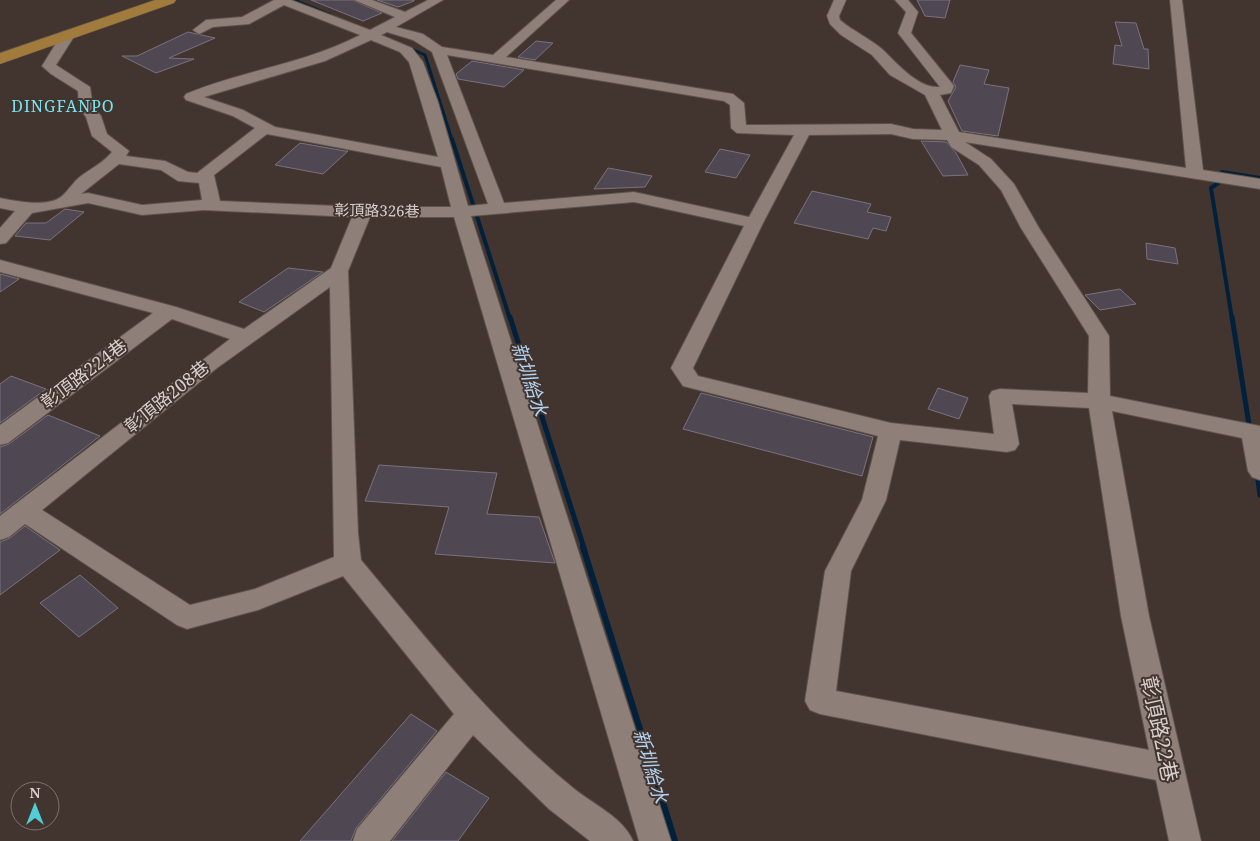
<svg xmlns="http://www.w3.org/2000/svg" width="1260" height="841" font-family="'Noto Serif','Noto Sans TC',serif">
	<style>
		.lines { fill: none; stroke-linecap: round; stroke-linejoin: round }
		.stream-far3 { stroke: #00203b; stroke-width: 3 }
		.stream-far2 { stroke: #00203b; stroke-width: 4 }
		.stream-far1 { stroke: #00203b; stroke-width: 5 }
		.stream { stroke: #00203b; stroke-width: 6 }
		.building { fill: #4f4752; stroke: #7b727e }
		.minor-casing { stroke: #5d524d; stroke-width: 2 }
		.major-casing { stroke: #5d524d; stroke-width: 1 }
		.minor { fill: #8e7f78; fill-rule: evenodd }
		.major { fill: #a17b3b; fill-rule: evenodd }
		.labels { text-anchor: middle; stroke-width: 4; stroke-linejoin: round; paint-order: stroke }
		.far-street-label { font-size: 15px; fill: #d8d0cc; stroke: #42342e }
		.far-quarter-label { font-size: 16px; letter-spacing: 1px; fill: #79e4ee; stroke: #42342e }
		.street-label { font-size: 18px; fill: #d8d0cc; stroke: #42342e }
		.water-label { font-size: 19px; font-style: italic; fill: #b2d2f1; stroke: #42342e }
		.near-street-label { font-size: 21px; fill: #d8d0cc; stroke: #42342e }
	</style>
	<rect width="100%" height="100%" fill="#42342e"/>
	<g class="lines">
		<g class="stream-far3">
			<path d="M294,0L330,15"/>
			<path d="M407,47L425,55L452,140"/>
		</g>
		<g class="stream-far2">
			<path d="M452,139L510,319"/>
			<path d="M1232,319L1211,188L1221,181L1222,172L1260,178"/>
		</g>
		<g class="stream-far1">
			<path d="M510,317L584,548"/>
			<path d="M1232,317L1250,431"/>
			<path d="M1257,473L1260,495"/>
		</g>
		<path class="stream" d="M583,547L675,841"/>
	</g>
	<g class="building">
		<path d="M311,0H352L382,13L363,21Z"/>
		<path d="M377,0H414V1L398,7Z"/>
		<path d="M917,0H950L945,18L925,16Z"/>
		<path d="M1115,22L1136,23L1144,49H1148L1149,69L1113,64L1115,45L1122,46Z"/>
		<path d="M188,32L215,38L169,58L194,59L156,73L122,56H137Z"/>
		<path d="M536,41L553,43L535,60L518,57Z"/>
		<path d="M472,61L524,70L504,87L458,79L456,74Z"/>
		<path d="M960,65L989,70L984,84L1009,88L998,136L962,131L948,101L956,87L953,82Z"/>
		<path d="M921,141L946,142L956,153L968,175L943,176Z"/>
		<path d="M300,143L345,151H348L323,174L275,165Z"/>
		<path d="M720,149L750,155L736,178L705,172Z"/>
		<path d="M608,168L652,176L645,187L594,189Z"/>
		<path d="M812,191L871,204L867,212L891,217L886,231L873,228L868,239L794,223Z"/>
		<path d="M65,209L84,212L50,240L15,236L26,223H46Z"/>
		<path d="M1146,243L1175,248L1178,264L1147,259Z"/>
		<path d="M288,268L323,272L264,312L239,302Z"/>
		<path d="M0,274L19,279L0,292Z"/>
		<path d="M1120,289L1136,304L1100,310L1085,295Z"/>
		<path d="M11,376L46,389L0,423V384Z"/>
		<path d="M938,388L968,398L959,419L928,409Z"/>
		<path d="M701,393L873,437L862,476L683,429Z"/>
		<path d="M48,415L100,436L0,514V447L9,444Z"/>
		<path d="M379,465L497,473L487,514L539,517L555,563L435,554L449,507L365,501Z"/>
		<path d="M25,526L60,550L0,595V542L10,538Z"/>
		<path d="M80,575L118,608L79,637L40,603Z"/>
		<path d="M411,714L437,731L356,828L351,841H300Z"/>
		<path d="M446,772L489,798L458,841H392Z"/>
	</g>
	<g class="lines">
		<g class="minor-casing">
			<path id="minor" d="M274,0H291L370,30L395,17L354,0H372L405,12L428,0H443L396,27L423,34L442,47L493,55L556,0H569L506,57L733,94L744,103L746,125L891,124L913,129L942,130L925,95L890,75L872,55L841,35L830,24L827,16L834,0H846L839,16L840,20C853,31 869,38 882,49C896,62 918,89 940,87L898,33L906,12L895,0H908L918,12L911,33L954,86L951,93L940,95L959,132L1186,168L1170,0H1182L1203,170L1260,179V189L965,142L991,159L1014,184L1039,228L1109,336L1110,396L1260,426V480L1252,477L1248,471L1242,438L1112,411L1149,616L1201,841H1169L1156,780L820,714L810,710L805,701L825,571L862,500L878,436L683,386L671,368L744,226L634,202L471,216L671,841H639L454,217H370L348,271L358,533L361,560C427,639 491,721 572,787C592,804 623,817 633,841H590L549,809L473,735L390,841H353L357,829L454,714L343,576L258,610L187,629L177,625L25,524L9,537L0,540V516L230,339L172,319L8,443L0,445V425L153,313L0,272V260L176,307L244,329L331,268L352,217L204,210L142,215L88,203L32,213L6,243L0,244V228L15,211L0,208V198C15,201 49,208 62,196C69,190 73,182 81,176C92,168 104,162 112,152L92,136L86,117L79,108L78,91L51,74L42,66L63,32H73L75,35L56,65L90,87L93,107L101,116L107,134L129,151L126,156L165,161L188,172L197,173L255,128L233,116L186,100L184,97L186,94C243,70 305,64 360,35L284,5L249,24L213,27L199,34L193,30L206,20L242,17ZM387,32L413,40L432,52L488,204L468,206L438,102L423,62L412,48L381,35ZM371,40L400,52L409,62L438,157L275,127L243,110L204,97L325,61ZM447,55L724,101L730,105L731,128L737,133L794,135L749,217L634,192L504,203ZM267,134L441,167L451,207H363L220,201L214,175ZM891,134L913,139L947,140L951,147L979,165L1001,190L1021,228L1089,336L1088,393L1000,389L992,391L989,396L994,434L891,423L698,376L693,368L763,223L809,135ZM119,164L161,170L178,181L199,183L202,200L142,205L88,193L81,194ZM330,287L334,557L255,589L190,605L42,510L217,368ZM1012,404L1089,408L1121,616L1149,750L836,691L851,571L886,500L900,440L1007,452L1015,450L1019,444Z"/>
		</g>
		<g class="major-casing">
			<path id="major" d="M155,0H176L174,3L0,64V53Z"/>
		</g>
		<use href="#minor" class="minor"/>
		<use href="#major" class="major"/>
	</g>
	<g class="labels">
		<g class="far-street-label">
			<text transform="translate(377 211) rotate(1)" y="5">彰頂路326巷</text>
		</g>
		<g class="far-quarter-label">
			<text x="63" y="112">DINGFANPO</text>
		</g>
		<g class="street-label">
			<text transform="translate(84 374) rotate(-37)" y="6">彰頂路224巷</text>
			<text transform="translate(167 397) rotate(-39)" y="6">彰頂路208巷</text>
		</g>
		<g class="water-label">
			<text transform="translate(530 379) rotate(72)" y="7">新圳給水</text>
			<text transform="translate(651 766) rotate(73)" y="7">新圳給水</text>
		</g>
		<g class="near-street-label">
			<text transform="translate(1159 729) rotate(78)" y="7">彰頂路22巷</text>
		</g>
	</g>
	<g transform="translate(35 806)"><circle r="24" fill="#42342e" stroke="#7e726d"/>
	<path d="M0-4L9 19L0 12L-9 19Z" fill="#52ccd6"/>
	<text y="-8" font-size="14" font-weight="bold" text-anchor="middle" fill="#d8d0cc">N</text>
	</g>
</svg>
